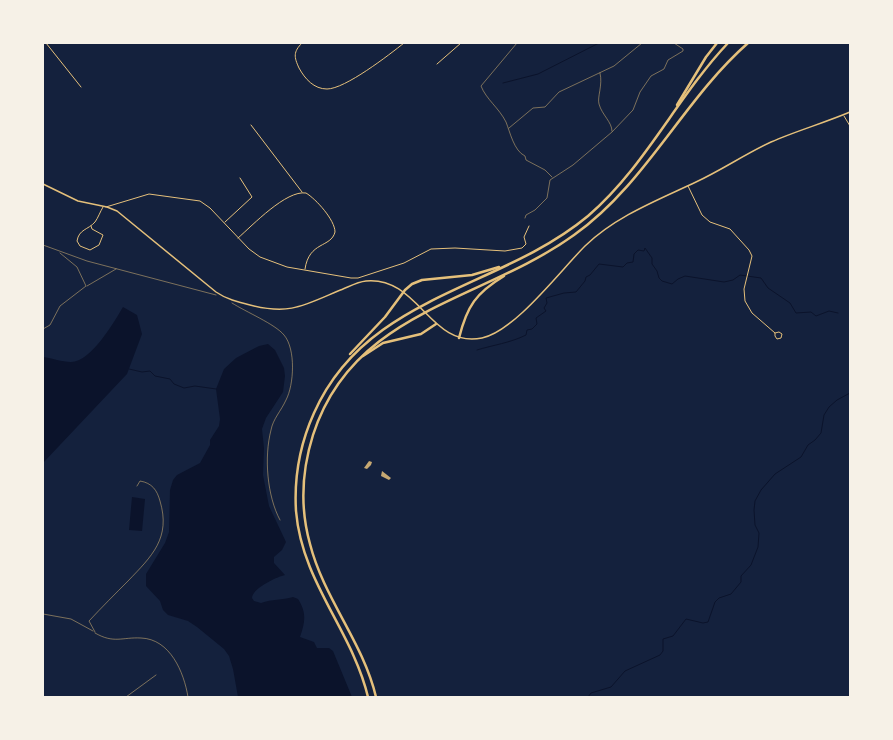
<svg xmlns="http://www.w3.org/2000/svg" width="893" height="740" font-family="Montserrat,sans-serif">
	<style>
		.water { fill: #0b132b }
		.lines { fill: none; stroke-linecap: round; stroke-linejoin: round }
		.stream { stroke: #0b132b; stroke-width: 1 }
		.building { fill: #c6a872 }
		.path { stroke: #e5c07b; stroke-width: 0.5 }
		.service { stroke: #e5c07b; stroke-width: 0.5 }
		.minor { stroke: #e5c07b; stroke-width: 1 }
		.tertiary { stroke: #e5c07b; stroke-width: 1.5 }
		.motorway { stroke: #e5c07b; stroke-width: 2.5 }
	</style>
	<rect width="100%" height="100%" fill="#14213d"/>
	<g class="water">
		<path d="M123,307L137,315L142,334L127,374L43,463V357C52,358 62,362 71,362C91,362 114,322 123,307Z"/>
		<path d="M268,344L275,350L284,368L285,376L283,392L266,418L262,429L264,448L263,475L269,506L286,542L282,550L274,557V563L285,575C276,577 252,589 252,598L254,601L261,603C272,599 282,600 293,597L298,599C307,613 305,622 300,637L314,642L317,648H329L333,651L352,697H238L233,669L229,656L224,649L197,627L188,621L168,615L163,610L160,601L146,586V574L165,543L169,532L170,490L173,480L177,475L200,463L210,445V440L219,426L220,419L216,389L224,369L236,358L259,346Z"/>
		<path d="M132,497L145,499L142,531L129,530Z"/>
	</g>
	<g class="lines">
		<g class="stream">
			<path d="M503,83L538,74L599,43"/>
			<path d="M477,350C493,345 510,343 526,335L527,330L532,329L537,324L536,318L546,311L544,308L547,303L546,298L564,293L576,292L585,281L586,277L590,275L599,264L623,267L627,263L633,262L634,254L638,250L644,251L645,248L652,258V264L657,271L659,278L662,281L672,284L678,279L685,276L724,282L733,280L740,275L761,278L768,288L790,303L796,313L811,312L816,316L829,311L838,313"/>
			<path d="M129,369L142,372L150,371L155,376L170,379L174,384L184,388L195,386L216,389"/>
			<path d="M588,697L591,693L611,687L625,671L660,655L663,651V639L673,636L686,619L703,623L708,622L715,602L719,598L731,594L741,582V576L751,565L758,547L759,533L755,525L754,510L755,501L761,490L775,474L801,457L808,445L815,440L821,433L824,415L829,407L837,400L850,393"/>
		</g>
	</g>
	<g class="building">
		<path d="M369,461L372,462L371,465L367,469L364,468Z"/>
		<path d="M382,471L391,478L389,480L381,476Z"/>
	</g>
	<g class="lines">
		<g class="path">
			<path d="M517,43L481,86C486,99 499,108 506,122C510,132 514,151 525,156L526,160L545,170L552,177"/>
			<path d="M600,73C603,85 597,97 599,104C602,115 612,122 612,131"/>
			<path d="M509,128L533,108L545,107L559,92L614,66L642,43"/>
			<path d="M525,218L526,215L535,210L547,198L550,180L573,165L612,132L633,110L640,92L651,76L664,69L668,60L683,51V49L674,43"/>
			<path d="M43,245L87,261L216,295"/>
			<path d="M87,286L116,269"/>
			<path d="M232,303C246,312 275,324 284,335C296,349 294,385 286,400C281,411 273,419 271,430C264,457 267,496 280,520"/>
			<path d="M43,329L50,325L60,306L86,286L77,267L60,253"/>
		</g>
		<g class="service">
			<path d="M43,614L71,619L93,631"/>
			<path d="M95,632L89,621C102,607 115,594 128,581C152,556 171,538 160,501C157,490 152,483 140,481L137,486"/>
			<path d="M95,633C114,644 122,637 141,638C170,639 184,672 188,697"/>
			<path d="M126,697L156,675"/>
		</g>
		<g class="minor">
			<path d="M46,43L81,87"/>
			<path d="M302,43C293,52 294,57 299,68C305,79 314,89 327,89C345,89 389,55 404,43"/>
			<path d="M437,64L461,43"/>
			<path d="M844,116L850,126"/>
			<path d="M251,125L302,192"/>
			<path d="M688,186L702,215L710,222L730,229L749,250L752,256L744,289L745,301L752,313L775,333V336L777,339L781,338L782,334L779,332L775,333"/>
			<path d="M106,207L149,194L200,201L210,208L249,249L260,257L287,267L351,278H358L404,263L431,249L455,248L505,251L522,248L526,244L524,237L529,226"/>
			<path d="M225,222L252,197L240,178"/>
			<path d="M91,226L92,229L103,235L99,245L90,250L80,246L77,241C79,229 88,230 95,222C98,218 100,212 103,207"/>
			<path d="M238,238C253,225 286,190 306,193C316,199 335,220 335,232C331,248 309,241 305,269"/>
		</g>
		<path class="tertiary" d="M43,184L78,201L107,207L117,211L216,292C226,299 238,302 250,305C289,315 303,306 338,291C347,288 356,282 366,281C419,276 430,349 482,338C515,331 560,271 585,246C616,216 658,200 696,182C722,170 745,154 771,142C796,131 824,123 850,112"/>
		<g class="motorway">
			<path d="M677,105L706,57L717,43"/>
			<path d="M459,338C467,306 476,293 504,276"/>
			<path d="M350,354L385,317L405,290L412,284L422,280L472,275L499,267"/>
			<path d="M363,356L383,343L421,334L436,324"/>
			<path d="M368,697C352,630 302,583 296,511C294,478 300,444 314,413C366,295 499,290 588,216C645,167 677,97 728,43"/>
			<path d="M376,697C363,642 324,599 310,544C300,508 302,470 313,435C353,310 481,302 574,235C646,184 683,100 748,43"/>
		</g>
	</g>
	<rect width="893" height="740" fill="none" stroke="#f6f1e7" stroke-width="88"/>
</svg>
